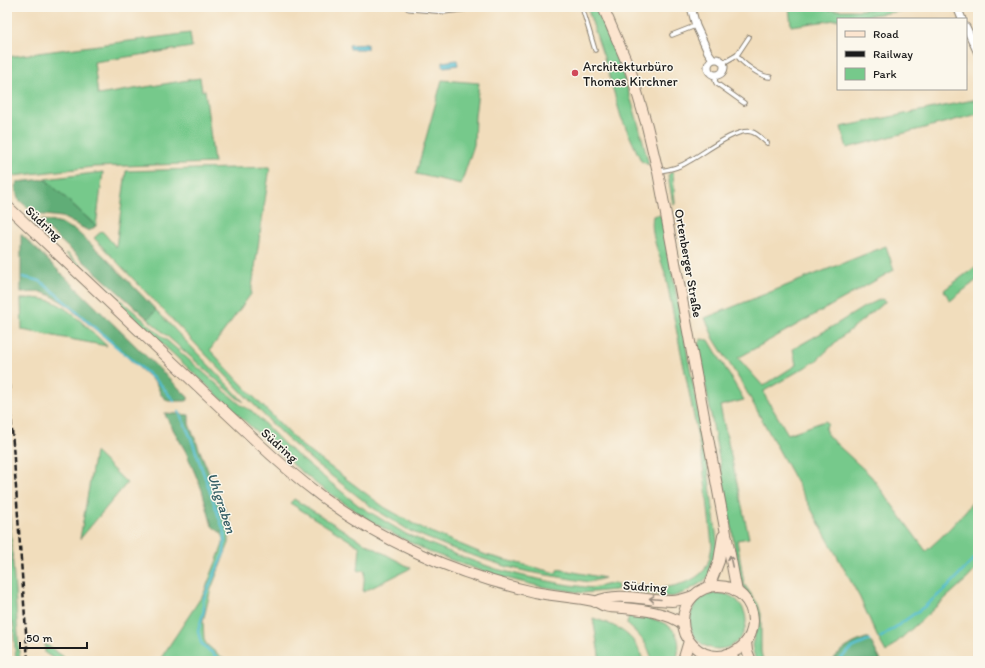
<svg xmlns="http://www.w3.org/2000/svg" width="985" height="668" font-family="Itim,sans-serif">
	<style>
		.green { fill: #76c98b; stroke: #497254 }
		.forest { fill: #60ad77; stroke: #3e644a }
		.water { fill: #55bed1; stroke: #386d76 }
		.lines { fill: none; stroke-linecap: round; stroke-linejoin: round }
		.stream { stroke: #55bed1; stroke-width: 2.5 }
		.lane-casing { stroke: #867c6c; stroke-width: 5.5 }
		.street-casing { stroke: #867c6c; stroke-width: 9 }
		.secondary-casing { stroke: #867c6c; stroke-width: 12 }
		.lane { stroke: #fff; stroke-width: 3.5 }
		.street { stroke: #fff; stroke-width: 7 }
		.secondary { stroke: #fce5cf; stroke-width: 10 }
		.rail { stroke: #1c1c1c; stroke-width: 2.5; stroke-dasharray: 6 3; stroke-linecap: butt }
		.oneway { stroke: #978b7e }
		.poi-dot { fill: #d1495b; stroke: #fbf7ec; stroke-width: 1.5 }
		.labels { text-anchor: middle; stroke-width: 3; stroke-linejoin: round; paint-order: stroke }
		.poi-label { font-size: 13px; fill: #1c1c1c; stroke: #fbf7ec; text-anchor: start }
		.street-label { font-size: 13px; fill: #1c1c1c; stroke: #fbf7ec }
		.water-label { font-size: 14px; font-style: italic; fill: #335d64; stroke: #fbf7ec }
	</style>
	<rect width="100%" height="100%" fill="#fbf7ec"/>
	<filter id="ink" filterUnits="userSpaceOnUse"><feTurbulence type="fractalNoise" baseFrequency=".025" numOctaves="2"/><feDisplacementMap in="SourceGraphic" scale="8" xChannelSelector="R" yChannelSelector="G"/><feConvolveMatrix kernelMatrix="1 2 1 2 8 2 1 2 1" color-interpolation-filters="sRGB"/></filter>
	<filter id="wash" filterUnits="userSpaceOnUse"><feTurbulence type="fractalNoise" baseFrequency=".012" numOctaves="4" result="noise"/><feDisplacementMap in="SourceGraphic" scale="16" xChannelSelector="R" yChannelSelector="G"/><feGaussianBlur stdDeviation="0.9" result="paint"/><feColorMatrix in="noise" values="0 0 0 0 0 0 0 0 0 0 0 0 0 0 0 0 0 1.4 0 .05"/><feComposite in="paint" operator="in"/></filter>
	<g filter="url(#wash)">
		<rect width="100%" height="100%" fill="#f1ddbc"/>
		<g class="green">
			<path d="M587,7H595C619,57 636,111 649,165L641,161L621,117L604,58Z"/>
			<path d="M789,7H817L830,10H860L886,7H931L791,26Z"/>
			<path d="M190,33L192,47L94,62L98,95L200,78L202,91L205,90L214,163L93,167L13,176L7,107V57Z"/>
			<path d="M442,80L479,83L475,116L474,145L461,184L416,174Z"/>
			<path d="M978,99V114L847,148L841,127Z"/>
			<path d="M270,167L251,294L210,350L252,395L301,445L384,507L421,528L486,555L556,573L558,569L605,578L589,582L529,572L508,567L456,550L410,531L373,508L316,464L282,434L94,238L102,231L116,247L126,171Z"/>
			<path d="M673,171L675,204H673L668,175Z"/>
			<path d="M103,172L96,226L45,179Z"/>
			<path d="M657,215H660L662,218L706,453L717,541L714,563L710,575L704,581L686,592L672,597L632,591L630,587L632,585C638,584 649,588 656,588C671,588 696,582 705,569C709,562 711,553 712,545C709,517 706,488 702,460C691,399 678,339 666,278C662,259 649,236 653,216Z"/>
			<path d="M886,246L894,270L738,358L763,386L796,365L793,349L830,328L864,307L881,299L886,301L839,339L816,361L764,391L765,396L788,434L825,421L828,423L825,429L829,437L871,476L926,551C945,534 964,515 978,494V567L968,578L886,652L877,636L860,598L743,385L714,339L705,318Z"/>
			<path d="M67,253L228,394L241,405L252,411L287,447L358,505L406,534L462,557L496,569L528,577L563,584L592,588L614,583L617,584L618,589L615,590L583,593L538,586L493,575L432,553L395,535L364,517L319,486L278,452L66,254Z"/>
			<path d="M978,265V279L950,301L944,290Z"/>
			<path d="M32,298C40,299 48,299 56,303C71,310 94,334 107,346L22,330L21,299Z"/>
			<path d="M156,310L244,402L237,398L148,319Z"/>
			<path d="M701,339L709,340L744,400L720,406L749,538L737,540L744,584L758,604L761,614V651L763,661H756L753,651L752,645L758,622L757,615L752,601L743,586L738,576L732,529L698,344Z"/>
			<path d="M95,452L127,483L80,539Z"/>
			<path d="M7,481L20,661H16L13,623L7,620Z"/>
			<path d="M294,499L361,541L411,568L363,592L365,570L358,571L360,547L290,503Z"/>
			<path d="M229,530V543L211,589L203,621L204,640L207,645L226,661H159L204,593L222,547L224,538L221,533Z"/>
			<circle cx="718" cy="621" r="28"/>
			<path d="M629,614C658,619 688,624 676,661H652C649,644 639,635 627,624Z"/>
			<path d="M593,618C617,626 636,634 643,661H600Z"/>
			<path d="M45,644L70,661H57L45,653Z"/>
		</g>
		<g class="forest">
			<path d="M45,179L96,226L89,231L62,217L35,214L18,199L15,187L17,182Z"/>
			<path d="M41,220L50,221L62,224L75,230L105,257L156,310L148,319L41,223Z"/>
			<path d="M21,234L188,397V400L186,401H168L161,395L156,383L116,347L64,303L50,295L41,292L21,293Z"/>
			<path d="M165,413L189,415V424L209,473L233,528L221,533L212,526L202,490L186,452L166,417Z"/>
			<path d="M866,638H869L881,661H832C841,649 852,643 866,638Z"/>
		</g>
		<g class="water">
			<path d="M367,44V49H350L349,45Z"/>
			<path d="M457,60L458,65L443,67L442,62Z"/>
		</g>
		<g class="lines">
			<g class="stream">
				<path d="M23,277L40,281L56,294L162,386L174,401"/>
				<path d="M179,412L191,438L225,534L224,553L203,600L204,610L198,631L201,643L221,661"/>
				<path d="M880,638L924,607L948,587L978,555"/>
				<path d="M838,661L852,648L870,640"/>
			</g>
		</g>
	</g>
	<g filter="url(#ink)">
		<g class="lines">
			<g class="lane-casing">
				<g id="lane">
					<path d="M582,7L595,50"/>
					<path d="M672,35L695,26"/>
					<path d="M737,55C741,63 761,77 770,77"/>
					<path d="M723,63L737,55L749,37"/>
					<path d="M717,75L715,80L716,83L744,103"/>
					<path d="M659,171C669,170 682,166 691,160C704,153 737,127 752,132C757,133 763,140 767,143"/>
				</g>
			</g>
			<g class="street-casing">
				<g id="street">
					<path d="M409,7L445,10L470,7"/>
					<path d="M691,7L696,26L708,52L713,59"/>
					<path d="M957,7L962,19"/>
					<path d="M966,27L978,53"/>
					<circle cx="716" cy="67" r="8"/>
				</g>
			</g>
			<g class="secondary-casing">
				<g id="secondary">
					<path d="M603,7L631,72L647,126L658,172L737,592"/>
					<path d="M7,206L254,439C275,459 297,478 321,496C386,544 455,574 534,592C554,596 574,597 594,601C598,602 601,605 605,606C610,608 617,607 623,608C644,610 666,612 683,624"/>
					<circle cx="718" cy="621" r="35"/>
					<path d="M709,587L719,561L723,536"/>
					<path d="M595,602C619,591 646,601 672,601C679,601 687,598 693,596"/>
					<path d="M746,642L747,651L751,661"/>
					<path d="M727,654L735,661"/>
					<path d="M683,661L689,641"/>
				</g>
			</g>
			<use href="#lane" class="lane"/>
			<use href="#street" class="street"/>
			<use href="#secondary" class="secondary"/>
			<path class="rail" d="M7,358L28,661"/>
		</g>
		<defs><path id="oneway-shaft" d="M-6 0H5M1.5-3L5.5 0L1.5 3" fill="none" stroke-width="1.6" stroke-linecap="round" stroke-linejoin="round"/></defs>
		<g class="oneway">
			<use href="#oneway-shaft" transform="translate(731 561) rotate(-102)"/>
			<use href="#oneway-shaft" transform="translate(655 599) rotate(-175)"/>
		</g>
	</g>
	<circle class="poi-dot" cx="575" cy="73" r="4"/>
	<g class="labels">
		<g class="poi-label">
			<text x="583" y="71">Architekturbüro<tspan x="583" dy="15">Thomas Kirchner</tspan></text>
		</g>
		<g class="street-label">
			<text transform="translate(44 223) rotate(43)" y="5">Südring</text>
			<text transform="translate(689 263) rotate(80)" y="5">Ortenberger Straße</text>
			<text transform="translate(280 445) rotate(42)" y="5">Südring</text>
			<text transform="translate(645 586) rotate(4)" y="5">Südring</text>
		</g>
		<g class="water-label">
			<text transform="translate(222 503) rotate(72)" y="5">Uhlgraben</text>
		</g>
	</g>
	<rect width="985" height="668" fill="none" stroke="#fbf7ec" stroke-width="24"/>
	<rect x="837" y="18" width="130" height="72" fill="#fbf7ec" stroke="#a29f99"/>
	<rect x="845" y="31" width="20" height="6" fill="#fce5cf" stroke="#a29f99"/>
	<text x="873" y="38" font-size="12" fill="#1c1c1c">Road</text>
	<rect x="845" y="51" width="20" height="6" fill="#1c1c1c" stroke="#a29f99"/>
	<text x="873" y="58" font-size="12" fill="#1c1c1c">Railway</text>
	<rect x="845" y="68" width="20" height="12" fill="#76c98b" stroke="#a29f99"/>
	<text x="873" y="78" font-size="12" fill="#1c1c1c">Park</text>
	<path d="M20 642v6h67v-6" fill="none" stroke="#1c1c1c" stroke-width="2"/>
	<text x="26" y="642" font-size="12" fill="#1c1c1c" stroke="#fbf7ec" stroke-width="3" paint-order="stroke">50 m</text>
</svg>
